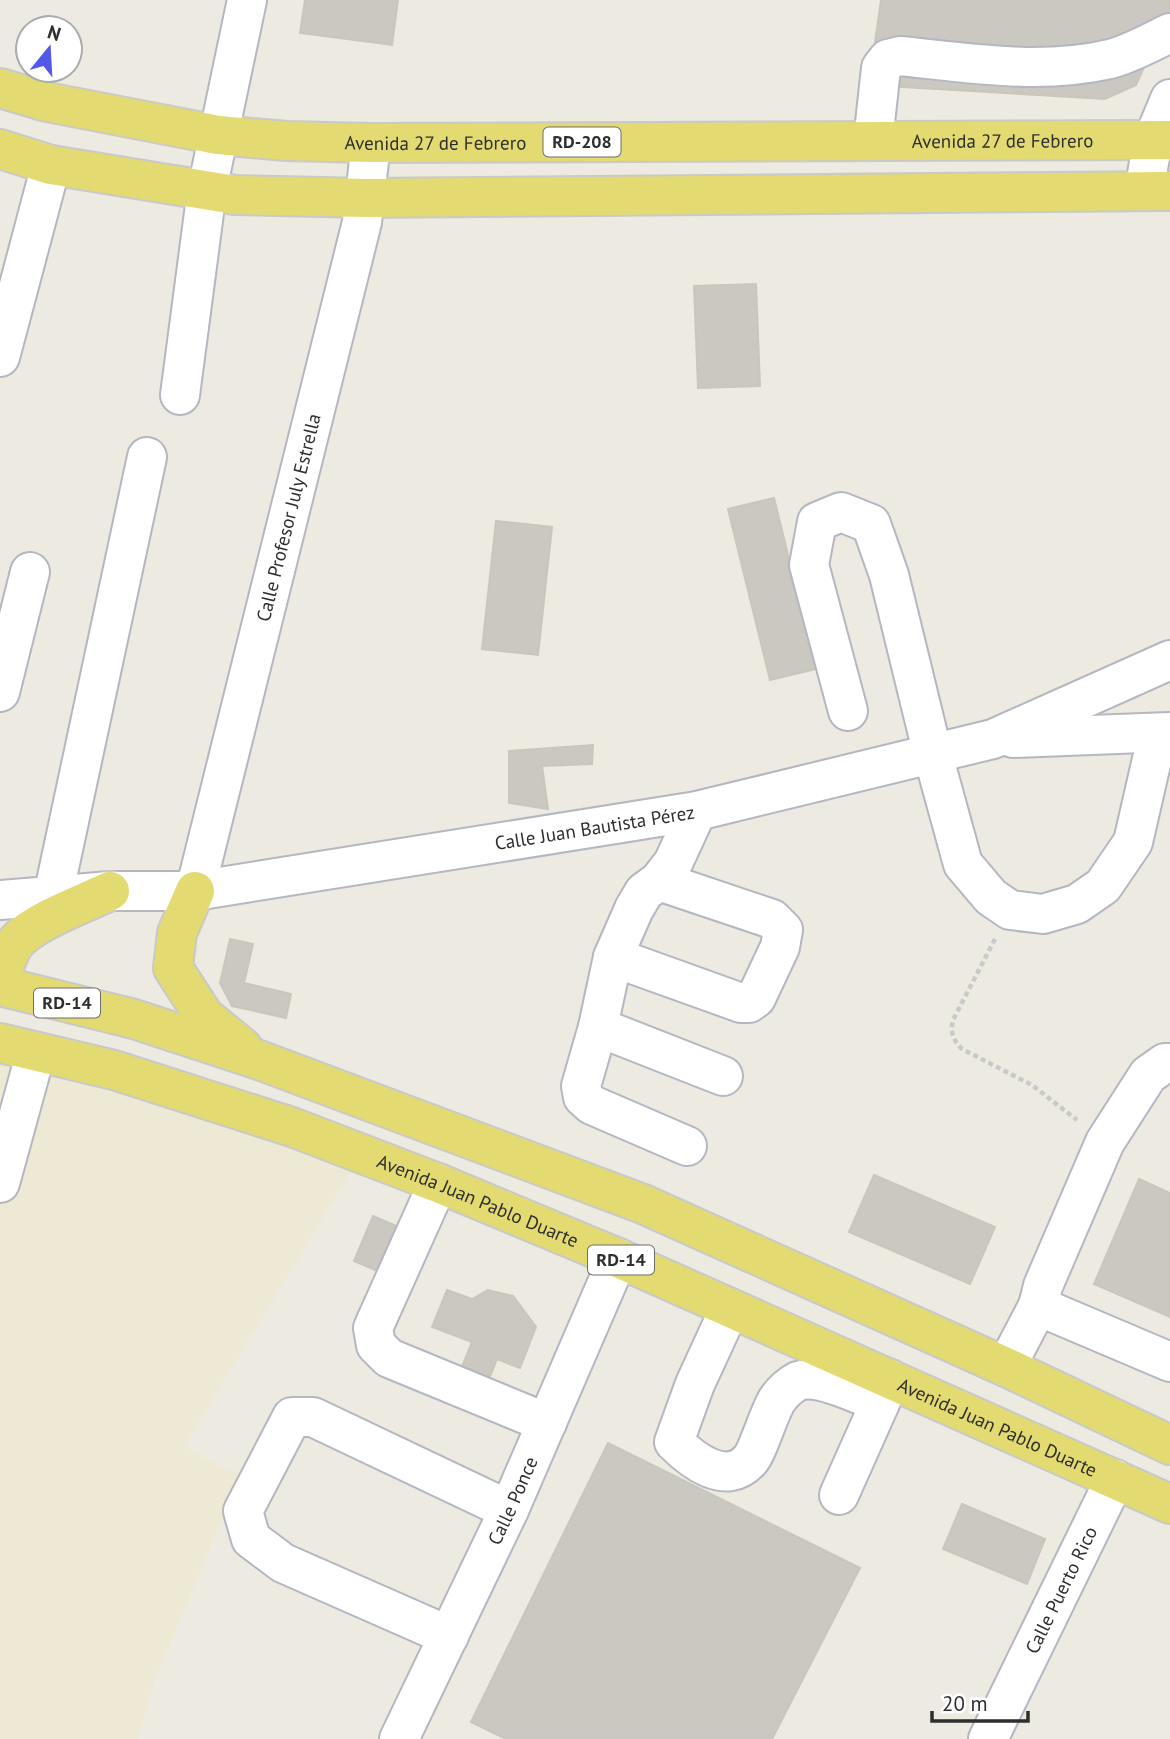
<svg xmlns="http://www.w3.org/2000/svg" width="1170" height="1739" font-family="'PT Sans',sans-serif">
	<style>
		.education { fill: #ede9d4 }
		.building { fill: #cac8c0; stroke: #c9c6bb; stroke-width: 2 }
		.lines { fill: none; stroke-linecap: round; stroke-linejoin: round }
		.minor-casing { stroke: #b5b6c0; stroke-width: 42 }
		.major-casing { stroke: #c9c9c9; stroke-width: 42 }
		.path { stroke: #c9c9c9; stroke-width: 4.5; stroke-dasharray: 5 3.5; stroke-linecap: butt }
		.minor { stroke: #fff; stroke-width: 38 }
		.major { stroke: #e3db71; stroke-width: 38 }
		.labels { text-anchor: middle; stroke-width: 6; stroke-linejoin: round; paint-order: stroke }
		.shield { fill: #fff; stroke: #6d6d6d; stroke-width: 2 }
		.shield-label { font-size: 18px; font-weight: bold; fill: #2e2e2e }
		.street-label { font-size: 19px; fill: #2e2e2e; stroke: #fff }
	</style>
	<rect width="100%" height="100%" fill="#edeae2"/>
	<path class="education" d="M0,1046L362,1153L184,1447L240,1476L153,1685L138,1739H0Z"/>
	<g class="building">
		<path d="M305,0H398L392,45L300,33Z"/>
		<path d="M881,0H1170V9L1136,85L1105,99L869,85Z"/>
		<path d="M756,284L760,386L698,388L694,286Z"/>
		<path d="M774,498L816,669L770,680L728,509Z"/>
		<path d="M496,521L552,527L538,655L482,649Z"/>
		<path d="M593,745L592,764L542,766L548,809L509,803V751Z"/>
		<path d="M230,939L253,944L244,983L291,994L286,1018L232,1006L220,983Z"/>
		<path d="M874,1175L995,1227L970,1284L849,1232Z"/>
		<path d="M1139,1179L1170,1193V1317L1094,1284Z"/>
		<path d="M373,1216L401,1228L382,1273L354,1261Z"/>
		<path d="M447,1290L472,1299L488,1290L513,1296L536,1327L520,1368L497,1359L487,1384L459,1374L472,1342L432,1327Z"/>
		<path d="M608,1443L860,1568L772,1739H506L471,1722Z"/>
		<path d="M962,1504L1045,1539L1027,1584L943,1549Z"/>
	</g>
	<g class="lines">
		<g class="minor-casing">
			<g id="minor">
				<path d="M873,141L881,68L888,59L900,56C969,63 1041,75 1110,59C1130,54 1151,42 1170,33"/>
				<path d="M1144,191L1153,140L1170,99"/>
				<path d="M0,357L51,165"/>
				<path d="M180,395L207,190L247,0"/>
				<path d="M0,692L30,572"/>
				<path d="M848,711L809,565L817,522L841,512L871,524L889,575L933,755L963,864L991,897L1010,910L1043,914L1077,904L1103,886L1133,842L1158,733"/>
				<path d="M1013,738L1170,732"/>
				<path id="s1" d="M195,891L362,222L371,143"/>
				<path d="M53,896L147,457"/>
				<path id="s2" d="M0,900L110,891H195L697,811L993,739L1170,660"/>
				<path d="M613,957L741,1003H749L756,998L780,947L783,930L772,919L659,881"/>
				<path d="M598,1027L723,1076"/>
				<path d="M1170,1063H1165L1148,1075L1105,1142L1043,1286L1038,1306L1170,1362"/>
				<path d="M687,1146L592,1105L583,1097L581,1086L598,1027L613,957L634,909L644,892L659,881L673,863L697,811"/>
				<path d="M0,1183L36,1052"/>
				<path d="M438,1183L373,1328L376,1345L389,1358L547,1423"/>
				<path d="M730,1308L695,1384L674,1442C692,1460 726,1487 750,1460C758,1451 768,1415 777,1400C782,1393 790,1385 798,1381C819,1374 860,1395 880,1403L890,1379"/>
				<path d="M1006,1367L1038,1306"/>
				<path d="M839,1495L880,1403"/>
				<path d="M449,1636L283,1563L251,1539L243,1511L292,1417H313L509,1510"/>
				<path id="s3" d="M399,1739L509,1510L618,1258"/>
				<path id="s4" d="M988,1739L1115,1479"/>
			</g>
		</g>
		<g class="major-casing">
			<g id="major">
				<path id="s5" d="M0,88L47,102L218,135L286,141L371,143L1170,140"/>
				<path d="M0,149L51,165L235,195L366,198L1170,191"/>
				<path d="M195,891L177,933L173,968L204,1016L243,1048"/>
				<path d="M0,984C4,969 7,951 19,939C38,920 85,903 110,891"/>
				<path d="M0,986L134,1019L259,1060L643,1204L1006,1367L1170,1445"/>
				<path id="s6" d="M0,1043L114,1070L292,1127L438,1183L618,1258L1170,1504"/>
			</g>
		</g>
		<path class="path" d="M995,939L953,1020C950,1032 953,1040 962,1049L1032,1085L1077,1120"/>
		<use href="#minor" class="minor"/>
		<use href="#major" class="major"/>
	</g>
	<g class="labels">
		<g class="shield">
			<rect x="543.5" y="127.5" width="77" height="29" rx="5"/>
			<rect x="34" y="988.5" width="66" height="29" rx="5"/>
			<rect x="588" y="1245.5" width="66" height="29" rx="5"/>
		</g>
		<g class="shield-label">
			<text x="582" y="148">RD-208</text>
			<text x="67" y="1009">RD-14</text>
			<text x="621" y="1266">RD-14</text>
		</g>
		<g class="street-label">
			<text dy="7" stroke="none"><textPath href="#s5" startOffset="1008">Avenida 27 de Febrero</textPath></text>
			<text dy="7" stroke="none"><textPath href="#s5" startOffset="441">Avenida 27 de Febrero</textPath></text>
			<text dy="7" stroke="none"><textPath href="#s1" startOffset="385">Calle Profesor July Estrella</textPath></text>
			<text dy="7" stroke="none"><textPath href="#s2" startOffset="600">Calle Juan Bautista Pérez</textPath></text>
			<text dy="7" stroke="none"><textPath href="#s6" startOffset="504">Avenida Juan Pablo Duarte</textPath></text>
			<text dy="7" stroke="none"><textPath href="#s6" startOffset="1071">Avenida Juan Pablo Duarte</textPath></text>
			<text dy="7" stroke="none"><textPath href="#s3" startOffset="264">Calle Ponce</textPath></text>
			<text dy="7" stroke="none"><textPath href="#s4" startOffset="166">Calle Puerto Rico</textPath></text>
		</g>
	</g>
	<g transform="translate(49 49) rotate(18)"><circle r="33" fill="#ffffff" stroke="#ababab" stroke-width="2"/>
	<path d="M0-5L12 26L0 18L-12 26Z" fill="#5458e8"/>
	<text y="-10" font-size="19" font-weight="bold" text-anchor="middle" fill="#2e2e2e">N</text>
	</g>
	<path d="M932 1711v10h96v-10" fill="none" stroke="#2e2e2e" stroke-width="3.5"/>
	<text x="942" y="1711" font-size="21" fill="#2e2e2e" stroke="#ffffff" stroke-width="5" paint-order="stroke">20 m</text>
</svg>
